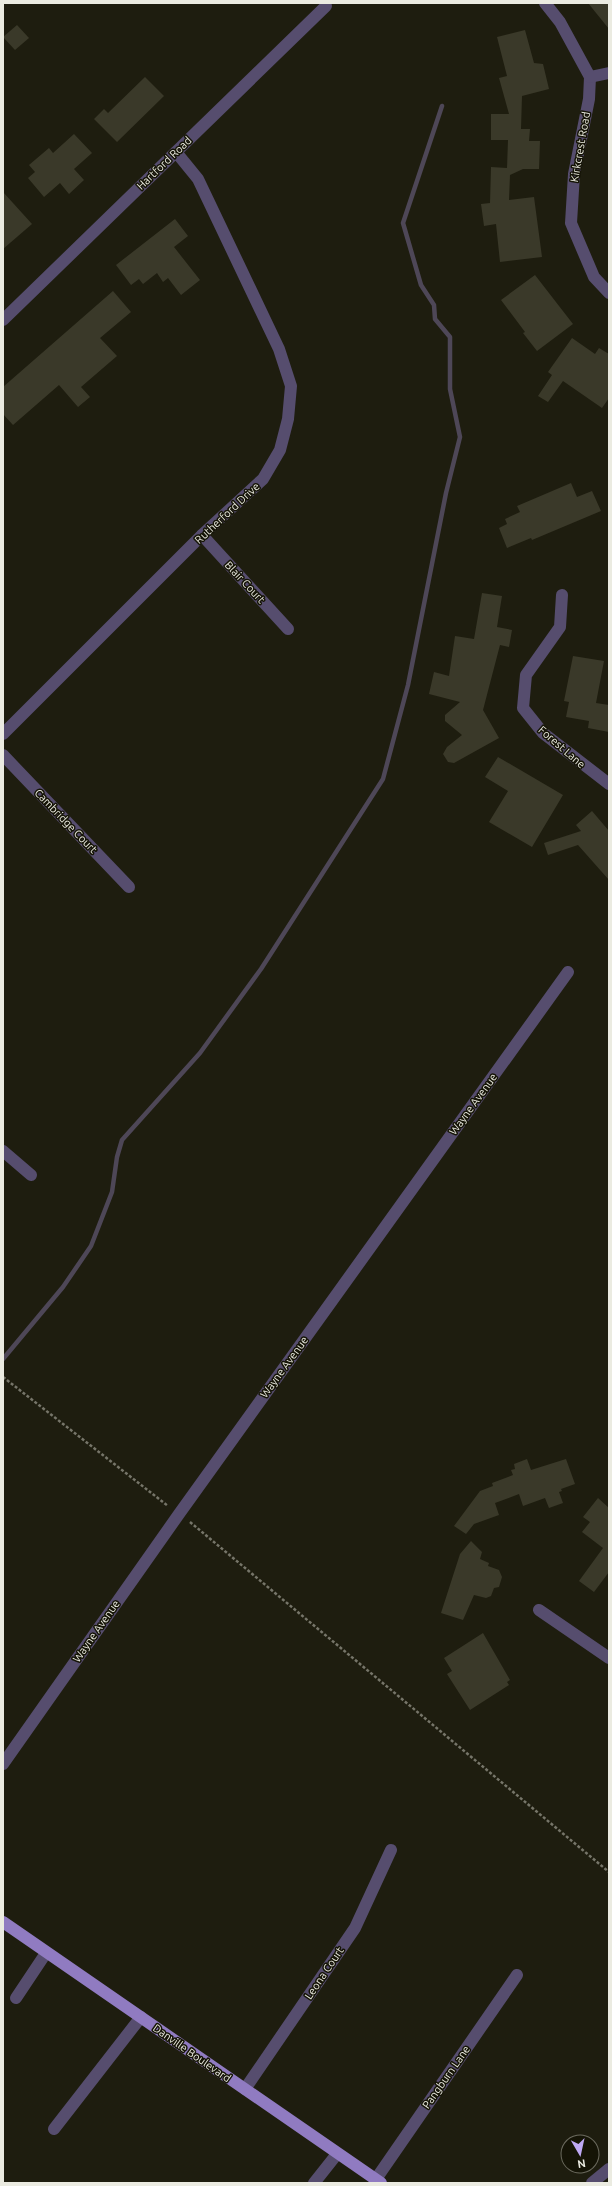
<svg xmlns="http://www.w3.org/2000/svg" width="612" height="2186" font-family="Ubuntu,sans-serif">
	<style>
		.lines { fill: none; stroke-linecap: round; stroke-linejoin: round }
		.stream { stroke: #4e4757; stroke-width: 4.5 }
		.building { fill: #3a3929 }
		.path { stroke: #767569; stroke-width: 2.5; stroke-dasharray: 3 2; stroke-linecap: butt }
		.minor { stroke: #564d6e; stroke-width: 12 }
		.major { stroke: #907bc1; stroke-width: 12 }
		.labels { text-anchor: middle; stroke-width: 3; stroke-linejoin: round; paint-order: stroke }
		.street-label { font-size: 11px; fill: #ebebe1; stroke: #151406 }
	</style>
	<rect width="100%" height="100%" fill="#1e1d0f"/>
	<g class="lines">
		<path class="stream" d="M3,1359L63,1287L91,1246L112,1192L117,1157L122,1140L200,1053L261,969L383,779L408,685L446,493L460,437L450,389V337L435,319L434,305L421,285L403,223L442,106"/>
	</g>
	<g class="building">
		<path d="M588,3H609V29Z"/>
		<path d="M17,25L29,38L15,50L3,37Z"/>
		<path d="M525,30L534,63L543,64L549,89L522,96L521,129H530L529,141H540L539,169H523L510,175L509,200L534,197L542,257L500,262L496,224L484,226L481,204L490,203L491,167L507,168L508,140H491V114H509L499,78L507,76L497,37Z"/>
		<path d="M145,77L164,96L117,142L94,119L104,109L108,113Z"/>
		<path d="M74,134L92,153L74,169L84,180L69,194L60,183L44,197L28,178L35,172L29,165L49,148L53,153Z"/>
		<path d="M3,192L32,224L3,249Z"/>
		<path d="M175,219L188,236L174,247L200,280L181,295L168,278L163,282L157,273L143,284L139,279L131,285L116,265Z"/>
		<path d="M535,275L573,324L537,351L523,333L525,332L501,300Z"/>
		<path d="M113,291L131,312L100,338L117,356L81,387L90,397L78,407L59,385L13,425L3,414V387Z"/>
		<path d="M572,338L595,354L599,348L609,354V398L602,408L563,381L548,402L538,396L552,375L548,372Z"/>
		<path d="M571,483L577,497L592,491L601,511L532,540L531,538L507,548L499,528L507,524L505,519L520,512L517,506Z"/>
		<path d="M482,593L502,596L497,627L512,630L509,647L500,645L483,710L499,738L454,763L448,762L443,754L447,747L462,735L445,721V715L460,702L429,694L434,672L449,676L455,636L474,639Z"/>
		<path d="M573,656L604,661L596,703L609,705V732L588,728L589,721L566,717L569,702L564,701Z"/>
		<path d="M498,757L563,795L532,847L489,822L508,791L485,777Z"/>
		<path d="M592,811L609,831V880L578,845L548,855L544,843L581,831L576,825Z"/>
		<path d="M527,1459L531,1470L566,1459L575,1484L561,1489L562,1491L559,1492L563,1503L549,1508L545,1498L523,1506L519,1494L495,1503L499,1515L474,1524L466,1534L454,1526L480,1491L493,1486L492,1483L513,1475L511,1470L515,1469L514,1464Z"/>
		<path d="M598,1498L609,1508V1572L594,1592L579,1581L603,1548L582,1532L590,1522L583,1517Z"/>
		<path d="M471,1541L482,1552L480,1559L489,1563L488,1566L499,1570L502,1577L499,1587L494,1588L491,1596L486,1598L474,1595L463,1620L441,1613L460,1554Z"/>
		<path d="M483,1633L510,1680L507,1682L509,1685L470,1710L447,1674L452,1671L444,1658Z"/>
	</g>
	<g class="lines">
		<g class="path">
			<path d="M3,1377L168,1506"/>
			<path d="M190,1522L609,1872"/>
		</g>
		<g class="minor">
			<path d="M545,3L560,22L590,77L589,99L574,174L571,223L594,277L609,293"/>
			<path d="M590,77L609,73"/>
			<path d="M3,320L326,6"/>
			<path d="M202,535L288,629"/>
			<path d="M562,595L560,627L526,675L523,708L543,733L609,784"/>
			<path d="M3,734L202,535L263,479L280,450L288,419L291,386L279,349L198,179L176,152"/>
			<path d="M3,755L129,887"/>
			<path d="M3,1151L31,1175"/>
			<path d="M539,1610L609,1658"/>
			<path d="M3,1764L179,1514L568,972"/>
			<path d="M16,1998L46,1953"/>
			<path d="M245,2089L355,1928L391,1850"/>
			<path d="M54,2129L141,2017"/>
			<path d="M376,2179L517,1975"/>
			<path d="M314,2183L337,2154"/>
			<path d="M592,2183L609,2169"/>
		</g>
		<path class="major" d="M3,1922L381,2183"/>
	</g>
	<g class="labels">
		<g class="street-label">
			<text transform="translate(580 147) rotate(-80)" y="4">Kirkcrest Road</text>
			<text transform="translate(164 163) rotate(-44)" y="4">Hartford Road</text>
			<text transform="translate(227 513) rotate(-43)" y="4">Rutherford Drive</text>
			<text transform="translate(245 582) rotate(47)" y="4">Blair Court</text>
			<text transform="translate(562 747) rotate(41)" y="4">Forest Lane</text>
			<text transform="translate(66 821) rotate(46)" y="4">Cambridge Court</text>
			<text transform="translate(473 1104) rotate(-54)" y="4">Wayne Avenue</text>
			<text transform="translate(284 1367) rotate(-54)" y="4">Wayne Avenue</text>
			<text transform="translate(96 1631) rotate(-55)" y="4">Wayne Avenue</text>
			<text transform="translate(324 1973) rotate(-56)" y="4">Leona Court</text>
			<text transform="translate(192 2053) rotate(35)" y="4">Danville Boulevard</text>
			<text transform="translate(446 2077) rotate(-55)" y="4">Pangburn Lane</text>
		</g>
	</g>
	<rect width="612" height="2186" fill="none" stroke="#ebebe1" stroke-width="8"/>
	<g transform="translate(580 2154) rotate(171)"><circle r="19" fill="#151406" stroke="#6b6a5e"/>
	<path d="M0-3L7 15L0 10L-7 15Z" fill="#bfa9f4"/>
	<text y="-6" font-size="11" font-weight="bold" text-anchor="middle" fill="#ebebe1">N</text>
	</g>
</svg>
